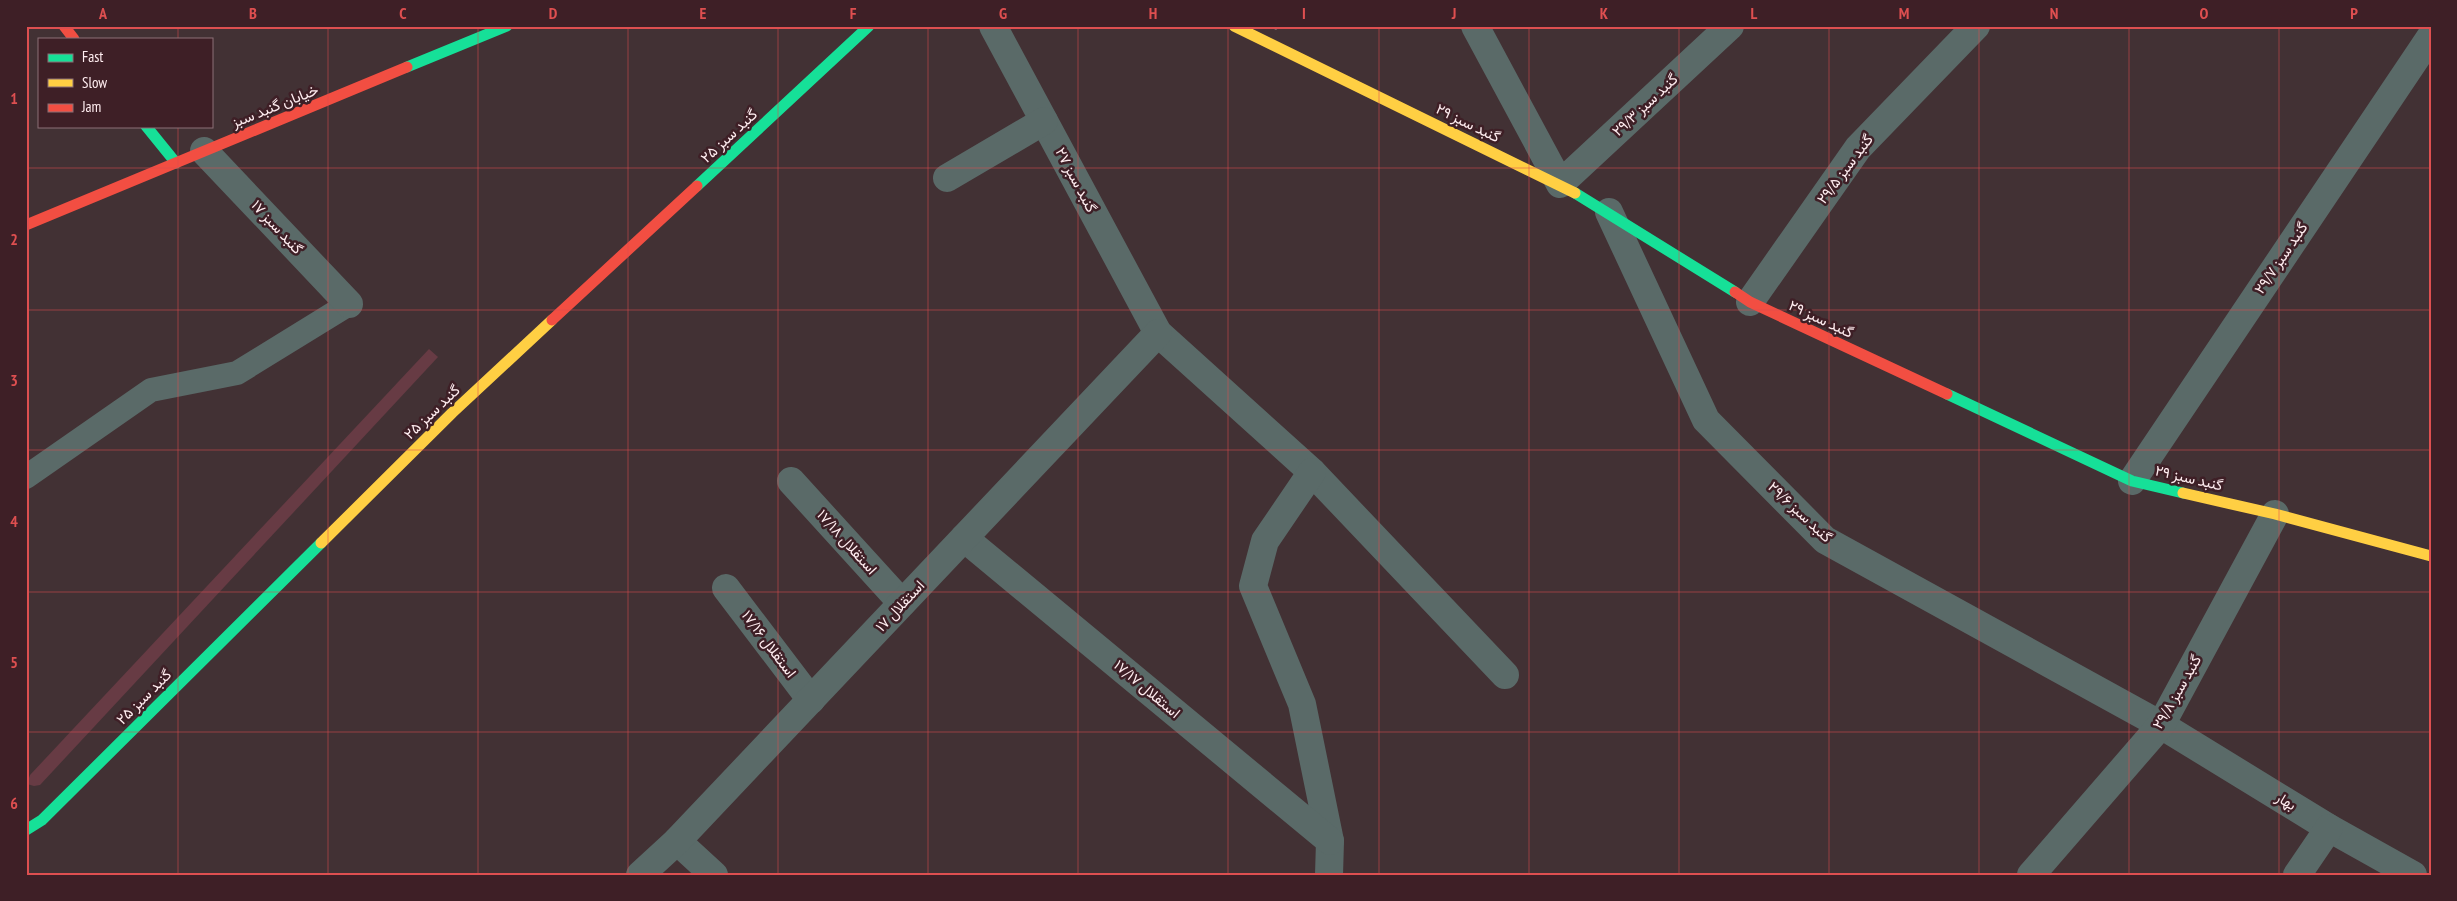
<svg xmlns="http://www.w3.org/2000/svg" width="2457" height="901" font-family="'PT Sans Narrow',Vazirmatn,sans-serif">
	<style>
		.green { fill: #673b44 }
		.building { fill: #866f73 }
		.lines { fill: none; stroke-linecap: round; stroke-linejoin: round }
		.lane { stroke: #5a6a68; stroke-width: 24 }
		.street { stroke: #5a6a68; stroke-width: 28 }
		.fast { stroke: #16e098; stroke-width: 11 }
		.slow { stroke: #ffcf43; stroke-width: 11 }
		.jam { stroke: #f24e42; stroke-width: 11 }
		.grid { fill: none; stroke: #de4f50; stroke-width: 1; stroke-opacity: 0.55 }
		.labels { text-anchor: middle; stroke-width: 5; stroke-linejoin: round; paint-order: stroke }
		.street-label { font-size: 15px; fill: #ffedf0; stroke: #3e1f26 }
		.neatline { fill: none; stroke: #de4f50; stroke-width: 2 }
		.grid-label { font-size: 16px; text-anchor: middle; font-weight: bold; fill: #de4f50 }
	</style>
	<rect width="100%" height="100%" fill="#423134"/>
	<path class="green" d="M429,349L438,357L40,785L34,786L27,784L30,775Z"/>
	<path class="building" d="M1268,26H1281L1276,30Z"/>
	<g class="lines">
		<path class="lane" d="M26,477L151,390L237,373L349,304"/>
		<g class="street">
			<path d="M993,26L1158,333L1312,472L1505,675"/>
			<path d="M1475,26L1560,184L1730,26"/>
			<path d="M204,151L349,304"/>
			<path d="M947,178L1044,121"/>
			<path d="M1609,212L1706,420L1825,540L2161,725L2329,828L2413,875"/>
			<path d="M1750,302L1858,148L1976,26"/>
			<path d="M1312,472L1265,541L1253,586L1302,704L1330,841L1329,875"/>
			<path d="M791,481L902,603"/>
			<path d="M2132,481L2431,36"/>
			<path d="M964,538L1330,841"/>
			<path d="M726,588L811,700"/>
			<path d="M677,841L714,875"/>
			<path d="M640,875L677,841L1158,333"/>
			<path d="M2031,875L2161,725L2275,514"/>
			<path d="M2297,875L2329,828"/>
		</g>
		<g class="fast">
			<path d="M407,67L507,26"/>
			<path d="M146,126L176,163"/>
			<path d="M697,186L869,26"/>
			<path d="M1575,193L1735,292"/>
			<path d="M1947,394L2132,481L2183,493"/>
			<path d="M26,830L42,820L321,543"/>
		</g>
		<g class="slow">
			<path d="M1234,26L1575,193"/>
			<path d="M2183,493L2275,514L2431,556"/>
			<path d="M321,543L452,413L552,320"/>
		</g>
		<g class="jam">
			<path d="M64,26L74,39"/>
			<path d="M26,225L407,67"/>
			<path d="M1735,292L1750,302L1947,394"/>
			<path d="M552,320L697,186"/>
		</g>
	</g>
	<path class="grid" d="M178,26V39M328,26V875M478,26V875M628,26V875M778,26V875M928,26V875M1078,26V875M1228,26V875M1379,26V875M1529,26V875M1679,26V875M1829,26V875M1979,26V875M2129,26V875M2279,26V875M178,126V875M26,168H2431M26,310H2431M26,450H2431M26,592H2431M26,732H2431"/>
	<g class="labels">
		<g class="street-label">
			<text transform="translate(1645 105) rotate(-43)" y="5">گنبد سبز ۲۹/۳</text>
			<text transform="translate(275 106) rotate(-22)" y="5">خیابان گنبد سبز</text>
			<text transform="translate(1468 123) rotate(26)" y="5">گنبد سبز ۲۹</text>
			<text transform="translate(729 136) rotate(-43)" y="5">گنبد سبز ۲۵</text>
			<text transform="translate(1845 169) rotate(-53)" y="5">گنبد سبز ۲۹/۵</text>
			<text transform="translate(1076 180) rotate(62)" y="5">گنبد سبز ۲۷</text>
			<text transform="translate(277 227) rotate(47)" y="5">گنبد سبز ۱۷</text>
			<text transform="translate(2281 258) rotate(-56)" y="5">گنبد سبز ۲۹/۷</text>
			<text transform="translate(1821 319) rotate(25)" y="5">گنبد سبز ۲۹</text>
			<text transform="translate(432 412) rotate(-44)" y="5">گنبد سبز ۲۵</text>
			<text transform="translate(2189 478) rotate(13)" y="5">گنبد سبز ۲۹</text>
			<text transform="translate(1800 512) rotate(43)" y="5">گنبد سبز ۲۹/۶</text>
			<text transform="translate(847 542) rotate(48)" y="5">استقلال ۱۷/۱۸</text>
			<text transform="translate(900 606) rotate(-47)" y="5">استقلال ۱۷</text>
			<text transform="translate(769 644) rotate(53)" y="5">استقلال ۱۷/۱۶</text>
			<text transform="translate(1147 689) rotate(40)" y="5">استقلال ۱۷/۱۷</text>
			<text transform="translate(2177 692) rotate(-60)" y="5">گنبد سبز ۲۹/۸</text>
			<text transform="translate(144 697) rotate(-45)" y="5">گنبد سبز ۲۵</text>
			<text transform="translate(2286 801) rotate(31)" y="5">بهار</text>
		</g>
	</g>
	<rect width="2457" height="901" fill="none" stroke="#3e1f26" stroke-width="55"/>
	<rect x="38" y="38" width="175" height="90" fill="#3e1f26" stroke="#8b7177"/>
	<rect x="48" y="54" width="25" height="8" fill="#16e098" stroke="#8b7177"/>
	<text x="82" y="62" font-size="15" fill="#ffedf0">Fast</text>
	<rect x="48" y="79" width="25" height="8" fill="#ffcf43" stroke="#8b7177"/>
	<text x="82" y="88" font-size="15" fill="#ffedf0">Slow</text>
	<rect x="48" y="104" width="25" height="8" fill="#f24e42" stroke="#8b7177"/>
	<text x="82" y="112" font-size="15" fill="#ffedf0">Jam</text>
	<rect x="28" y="28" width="2402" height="846" class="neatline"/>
	<g class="grid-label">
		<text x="103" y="19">A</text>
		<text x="253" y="19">B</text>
		<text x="403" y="19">C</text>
		<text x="553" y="19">D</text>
		<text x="703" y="19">E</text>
		<text x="853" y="19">F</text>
		<text x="1003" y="19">G</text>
		<text x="1153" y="19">H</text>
		<text x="1304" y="19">I</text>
		<text x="1454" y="19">J</text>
		<text x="1604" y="19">K</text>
		<text x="1754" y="19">L</text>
		<text x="1904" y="19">M</text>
		<text x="2054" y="19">N</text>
		<text x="2204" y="19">O</text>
		<text x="2354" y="19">P</text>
		<text x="14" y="104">1</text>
		<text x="14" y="245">2</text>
		<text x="14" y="386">3</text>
		<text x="14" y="527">4</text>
		<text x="14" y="668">5</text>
		<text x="14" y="809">6</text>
	</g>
</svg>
